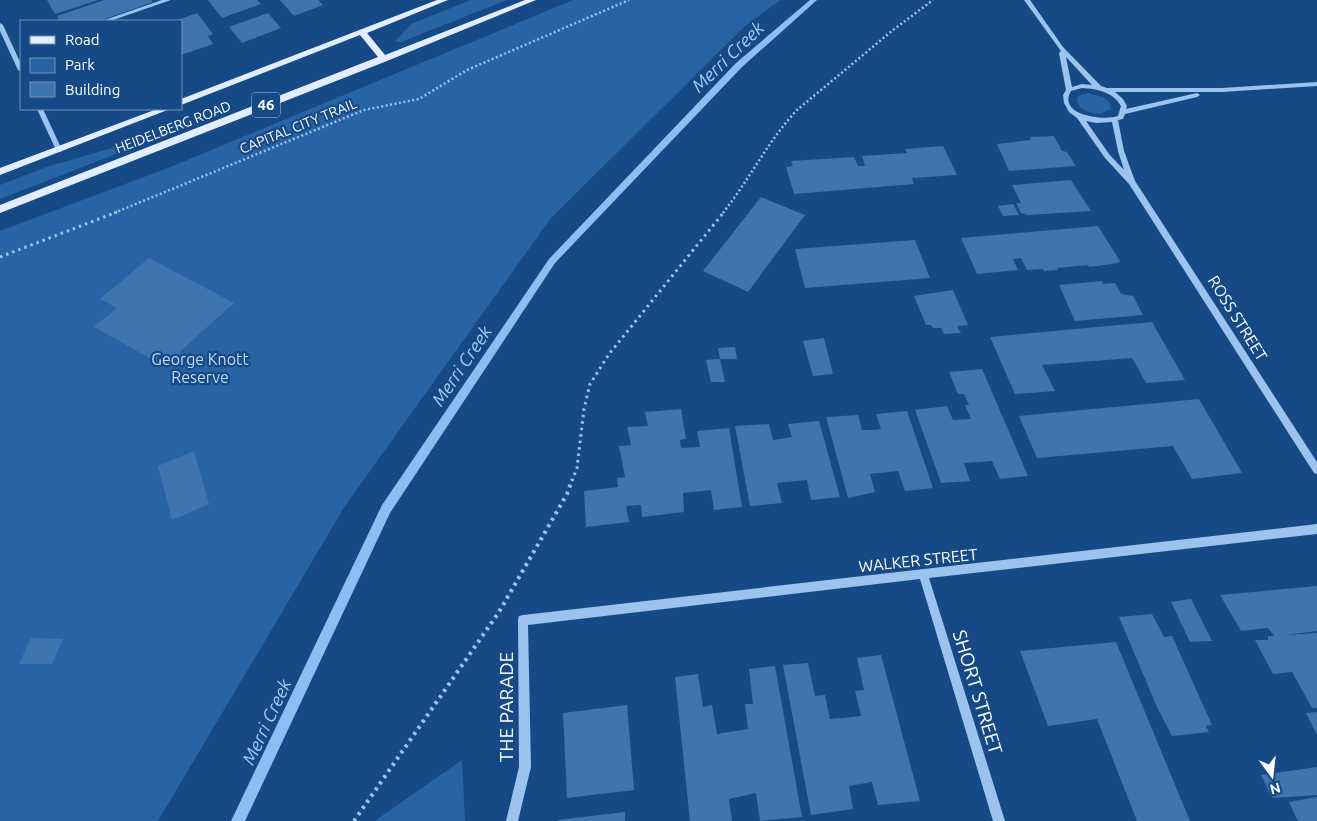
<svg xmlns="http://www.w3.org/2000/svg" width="1317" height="821" font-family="Ubuntu,sans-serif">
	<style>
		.green { fill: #2864a5 }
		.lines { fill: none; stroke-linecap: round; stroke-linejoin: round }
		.stream { fill: #8dbef1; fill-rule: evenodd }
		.building { fill: #3e74b0 }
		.path-far2 { stroke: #9bc3ee; stroke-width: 2.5; stroke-dasharray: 2 2.5; stroke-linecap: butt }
		.path-far1 { stroke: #9bc3ee; stroke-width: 3; stroke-dasharray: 2.5 4; stroke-linecap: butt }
		.path { stroke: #9bc3ee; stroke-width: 4; stroke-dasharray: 3 4.5; stroke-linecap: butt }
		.minor { fill: #9bc3ee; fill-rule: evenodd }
		.major { fill: #e2eeff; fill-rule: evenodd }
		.labels { text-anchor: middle; stroke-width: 4.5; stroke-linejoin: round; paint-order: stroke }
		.far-street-label { font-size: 14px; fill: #fff; stroke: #164a86 }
		.shield { fill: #164a86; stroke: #b9c9db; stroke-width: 1 }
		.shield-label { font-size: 15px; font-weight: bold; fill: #fff }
		.street-label { font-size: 16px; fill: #fff; stroke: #164a86 }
		.park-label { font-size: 16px; fill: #c1dcfa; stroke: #164a86 }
		.water-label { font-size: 18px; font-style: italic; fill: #a7cdf5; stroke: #164a86 }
		.near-street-label { font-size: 19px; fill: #fff; stroke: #164a86 }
	</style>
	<rect width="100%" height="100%" fill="#164a86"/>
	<g class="green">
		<path d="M471,0H507L401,42L395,41L411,24Z"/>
		<path d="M573,0H780L744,27L551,218L345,506L158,821H0V231L168,168Z"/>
		<path d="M1088,93L1103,97L1110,103L1111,109L1100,114C1089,113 1078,110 1077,99L1078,96Z"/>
		<path d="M149,137L155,139L0,199V185L47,167Z"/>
		<path d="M462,760L465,821H376V820Z"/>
	</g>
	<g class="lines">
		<path class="stream" d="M810,0H817L742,67L555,263L390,513L245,821H231L382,505L549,259L736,63Z"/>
	</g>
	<g class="building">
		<path d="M47,0H98L55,14Z"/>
		<path d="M104,0H151L153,2L99,21H60L57,16Z"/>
		<path d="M208,0H257L261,4L222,18Z"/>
		<path d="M280,0H318L323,5L294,16Z"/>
		<path d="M197,13L213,34L208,36L213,44L181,55V21H175Z"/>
		<path d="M268,13L281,28L242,43L229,27Z"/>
		<path d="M1054,136L1062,151L1067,152L1076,166L1009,171L997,144L1031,140L1030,137Z"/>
		<path d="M943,146L957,175L912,178L914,184L794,194L786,167L793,166L791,161L854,157L858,166H865L862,156L907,153L905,149Z"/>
		<path d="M1071,180L1091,211L1028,215L1021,213L1016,203H1021L1012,185Z"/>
		<path d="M761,197L805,215L748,292L703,271Z"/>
		<path d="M1013,204L1019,215L1003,216L998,206Z"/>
		<path d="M1098,226L1120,261L1118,263L1089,267L1088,265L1057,268L1058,270L1044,271L1043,269L1027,270L1021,258L1013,259L1018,270L977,274L961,238Z"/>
		<path d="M915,240L930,278L805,288L795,249Z"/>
		<path d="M149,258L234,303L164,366L94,327L117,308L100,299Z"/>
		<path d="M1102,281L1103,284L1115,283L1121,294L1133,296L1143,315L1075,321L1059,285Z"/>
		<path d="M953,290L968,325L957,326L961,333L944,334L941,328H933L931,325H926L914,296Z"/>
		<path d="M1152,322L1185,380L1146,383L1132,358L1042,365L1055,391L1015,394L990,337Z"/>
		<path d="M824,338L833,374L813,376L803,341Z"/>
		<path d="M735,347L737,359H720L725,382H711L706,360L720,359L718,348Z"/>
		<path d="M982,369L1028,476L1000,479L992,461L979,462L964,463L970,481L941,483L915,410L947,406L953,420L971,419L965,405H969L964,394H958L949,372Z"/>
		<path d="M1199,399L1242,473L1192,479L1173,446L1037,458L1019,416Z"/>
		<path d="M681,409L686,439L680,440L681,448L700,447L697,431L729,428L742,507L714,510L711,490L683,493L684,512L642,517L641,505L626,506L629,522L586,527L584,491L618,487L617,478L625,477L619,446L631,445L627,427L648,426L645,412Z"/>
		<path d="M907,411L933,488L905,491L898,471L870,474L875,492L848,498L826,417L858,415L862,430H874L881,429L876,414Z"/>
		<path d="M819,421L840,497L811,500L807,480L777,483L782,503L750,506L735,426L769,424L773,440L792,437L788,424Z"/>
		<path d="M194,451L209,504L172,520L158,466Z"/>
		<path d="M1317,586V631L1286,635L1317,633V708H1312L1292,672L1273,674L1255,640H1268V636H1274L1268,628L1241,631L1220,595Z"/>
		<path d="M1191,599L1212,641L1190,642L1171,602Z"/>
		<path d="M1152,614L1164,637L1172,636L1212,725L1206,726L1209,732L1172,736L1157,707L1119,617Z"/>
		<path d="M31,638L63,639L52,664H19Z"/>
		<path d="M1116,642L1190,821H1137L1097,719L1048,726L1020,651Z"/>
		<path d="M881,655L920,801L878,805L872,782L849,786L853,809L811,815L783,665L808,663L815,696L825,695L830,719L844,718L861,716L855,691L864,690L857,658Z"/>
		<path d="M775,666L802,817L760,821L756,793L729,799L732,821H690L675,677L698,674L703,707L712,705L717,734L748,729L745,704H753L749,669Z"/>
		<path d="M627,705L634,790L567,798L563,713Z"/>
		<path d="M1317,712V735L1306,713Z"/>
		<path d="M1317,767V795L1272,798L1261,775Z"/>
		<path d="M1317,797V821H1298L1289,802Z"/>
		<path d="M625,812V821H558V820Z"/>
	</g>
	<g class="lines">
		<g class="path-far2">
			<path d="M114,213L364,110L419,99L467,70L629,0"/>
			<path d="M723,213C749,180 768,141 797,110L893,30L933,0"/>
		</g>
		<g class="path-far1">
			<path d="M0,257L117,212"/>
			<path d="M572,481L577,468L584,409L590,384L609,354L724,212"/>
		</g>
		<path class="path" d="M354,821L499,612L567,494L572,480"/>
		<g class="minor">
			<path d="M162,0H171L110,21H102Z"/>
			<path d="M1024,0H1030L1063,47L1101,86L1107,88H1222L1317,82V86L1222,92H1115L1123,99L1127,106L1126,109L1197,93L1200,95L1197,97L1125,114L1123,119L1118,120L1124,151L1135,181L1317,462V474L1314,473L1129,184L1105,158L1077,118L1069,112L1064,103L1063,95L1066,90L1059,53L1061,51ZM1066,57L1092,85L1082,84L1072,87ZM1082,88C1098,89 1113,92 1121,106L1118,116C1103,121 1057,115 1071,91ZM1086,121L1096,123L1112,122L1118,151L1124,170L1109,154Z"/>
			<path d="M0,23L3,25L21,64V72L18,70L0,31Z"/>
			<path d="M37,109H43L62,150L61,152H57L56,150Z"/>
			<path d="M1317,524V534L929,578L1005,821H993L920,579L528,625L531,767L518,821H506L519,767L518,620L519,616L523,615Z"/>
		</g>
		<g class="major">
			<path d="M437,0H448L367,33L385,55L525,0H536L387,61L0,213V205L378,57L360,35L181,105V99Z"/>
			<path d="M157,109H170L0,175V168Z"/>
		</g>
	</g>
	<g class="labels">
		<g class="far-street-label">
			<text transform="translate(298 126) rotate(-22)" y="5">CAPITAL CITY TRAIL</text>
			<text transform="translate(173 127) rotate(-21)" y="5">HEIDELBERG ROAD</text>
		</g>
		<rect class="shield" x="252" y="92.5" width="28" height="25" rx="4"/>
		<g class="shield-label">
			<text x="266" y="110">46</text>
		</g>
		<g class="street-label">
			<text transform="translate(1238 318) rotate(58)" y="6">ROSS STREET</text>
			<text transform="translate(918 560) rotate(-6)" y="6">WALKER STREET</text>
		</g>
		<g class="park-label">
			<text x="200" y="365">George Knott<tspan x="200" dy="18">Reserve</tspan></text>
		</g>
		<g class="water-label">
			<text transform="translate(728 57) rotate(-44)" y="6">Merri Creek</text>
			<text transform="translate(462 366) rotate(-56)" y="6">Merri Creek</text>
			<text transform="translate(267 722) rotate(-65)" y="6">Merri Creek</text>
		</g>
		<g class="near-street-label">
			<text transform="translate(978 692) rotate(73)" y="7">SHORT STREET</text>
			<text transform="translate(506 707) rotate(-90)" y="7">THE PARADE</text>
		</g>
	</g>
	<rect x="20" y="20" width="162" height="90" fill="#164a86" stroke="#7392b6"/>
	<rect x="30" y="36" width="25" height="8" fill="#e2eeff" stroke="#7392b6"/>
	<text x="65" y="45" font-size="15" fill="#ffffff">Road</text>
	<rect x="30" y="58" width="25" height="15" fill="#2864a5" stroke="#7392b6"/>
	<text x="65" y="70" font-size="15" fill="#ffffff">Park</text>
	<rect x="30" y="82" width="25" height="15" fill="#3e74b0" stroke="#7392b6"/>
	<text x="65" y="95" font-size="15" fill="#ffffff">Building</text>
	<g transform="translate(1272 776) rotate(165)" stroke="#164a86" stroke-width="4" paint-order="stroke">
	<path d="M0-4L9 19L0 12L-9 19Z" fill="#ffffff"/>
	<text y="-8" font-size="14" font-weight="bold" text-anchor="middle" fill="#ffffff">N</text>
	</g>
</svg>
